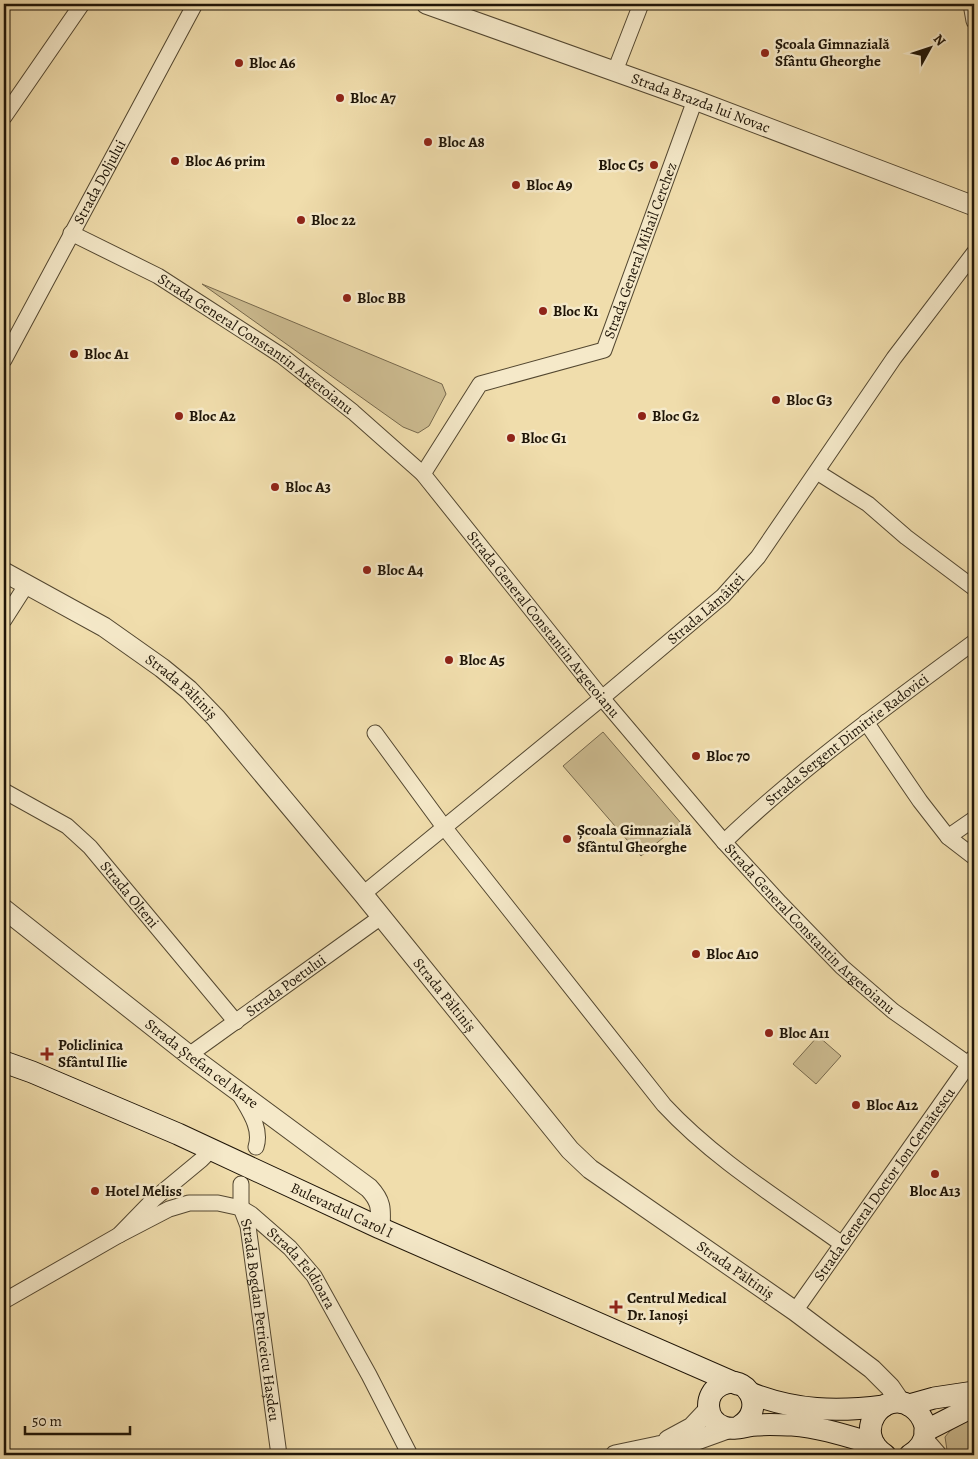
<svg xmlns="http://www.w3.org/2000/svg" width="978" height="1459" font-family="Alegreya,serif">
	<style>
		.green { fill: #ccbb90; stroke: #76684c }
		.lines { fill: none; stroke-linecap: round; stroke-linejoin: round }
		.minor-casing { stroke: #534730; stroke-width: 17 }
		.tertiary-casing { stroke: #534730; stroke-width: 21 }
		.secondary-casing { stroke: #1f1507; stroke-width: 23 }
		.minor { stroke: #f5e9c9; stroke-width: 15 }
		.tertiary { stroke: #f5e9c9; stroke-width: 19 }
		.secondary { stroke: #f5e9c9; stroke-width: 21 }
		.poi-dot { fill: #8f2418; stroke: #f5e9c9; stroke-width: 2 }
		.labels { text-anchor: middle; stroke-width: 5; stroke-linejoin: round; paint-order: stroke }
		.poi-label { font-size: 15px; font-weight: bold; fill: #1f1507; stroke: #f5e9c9; text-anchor: start }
		.street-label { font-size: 15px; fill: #1f1507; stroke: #f5e9c9 }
	</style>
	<rect width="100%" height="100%" fill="#f0ddac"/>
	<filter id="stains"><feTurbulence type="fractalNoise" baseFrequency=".004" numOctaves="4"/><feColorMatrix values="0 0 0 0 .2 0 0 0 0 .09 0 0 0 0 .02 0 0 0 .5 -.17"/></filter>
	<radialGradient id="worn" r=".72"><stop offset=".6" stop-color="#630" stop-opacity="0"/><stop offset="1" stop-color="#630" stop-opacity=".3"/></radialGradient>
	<g class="green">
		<path d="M202,284L442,384L446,394L429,426L418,433L403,427Z"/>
		<path d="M603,732L681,823L641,856L563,766Z"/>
		<path d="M818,1036L841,1056L816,1084L793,1064Z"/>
		<path d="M974,1419V1455H952L947,1450L945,1437C952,1427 962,1422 974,1419Z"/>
	</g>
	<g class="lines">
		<g class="minor-casing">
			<g id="minor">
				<path d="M971,4L974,21"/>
				<path d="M615,71L641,4"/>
				<path d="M4,117L82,4"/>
				<path id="s1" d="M71,233L158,276L282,356L353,412L423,474L602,698L724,842L780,903L842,967L893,1011L974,1068"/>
				<path id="s2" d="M4,360L195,4"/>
				<path d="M817,472L868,504L906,537L974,588"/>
				<path id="s3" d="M423,474L480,384L604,350L695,100"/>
				<path d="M4,620L27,584"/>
				<path d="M866,722L920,801L948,837L974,857"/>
				<path d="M375,733L444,827L664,1105C715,1160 781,1200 842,1244"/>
				<path id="s4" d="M4,791L67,826L90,847L236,1022"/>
				<path d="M948,837L974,819"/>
				<path id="s5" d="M724,842C801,768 889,705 974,642"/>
				<path id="s6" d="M363,894L602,698L723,596L758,557L894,358L974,253"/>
				<path id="s7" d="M189,1055L381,917"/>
				<path d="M240,1095C249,1111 262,1128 256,1147"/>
				<path id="s8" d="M241,1184V1208L248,1226L279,1455"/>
				<path id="s9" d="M119,1235L169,1209L189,1203H218L241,1208L251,1214L290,1248L314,1276L369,1375L410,1455"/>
				<path d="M4,1301L119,1235L154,1199L201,1160L211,1150"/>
				<path id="s10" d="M795,1311L974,1057"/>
			</g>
		</g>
		<g class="tertiary-casing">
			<g id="tertiary">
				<path id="s11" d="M426,4L695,100L974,206"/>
				<path id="s12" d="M4,572L104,627L162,668L189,690L216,718L363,894L570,1150L590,1169L795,1311L872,1369L890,1387L901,1403"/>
				<path id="s13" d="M4,909L189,1055L369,1188C382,1202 381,1209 380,1228"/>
				<path d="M668,1440L692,1427L708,1410"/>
				<path d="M924,1440L937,1455"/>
				<path d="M615,1455L658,1446L694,1441L730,1428"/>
			</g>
		</g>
		<g class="secondary-casing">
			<g id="secondary">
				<path id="s14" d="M4,1062L32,1072L178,1134L380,1228L737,1384"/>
				<path d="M750,1393C796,1411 836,1412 884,1406"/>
				<path d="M909,1405L934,1398L974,1392"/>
				<path d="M740,1426C767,1409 747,1372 721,1385C703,1394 705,1421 724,1427C734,1431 747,1425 758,1425C769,1424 781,1425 792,1425C820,1427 847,1436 874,1444"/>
				<path d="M925,1431L974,1406"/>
				<path d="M885,1455C851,1433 883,1387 912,1407C919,1412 923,1418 925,1426C927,1439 920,1449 910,1455"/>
			</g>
		</g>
		<use href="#minor" class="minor"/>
		<use href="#tertiary" class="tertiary"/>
		<use href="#secondary" class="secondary"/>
	</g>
	<g class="poi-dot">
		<circle cx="765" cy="53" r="5"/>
		<circle cx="239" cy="63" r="5"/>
		<circle cx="340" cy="98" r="5"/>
		<circle cx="428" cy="142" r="5"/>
		<circle cx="175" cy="161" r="5"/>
		<circle cx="654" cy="165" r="5"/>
		<circle cx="516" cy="185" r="5"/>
		<circle cx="301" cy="220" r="5"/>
		<circle cx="347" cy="298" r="5"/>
		<circle cx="543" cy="311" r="5"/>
		<circle cx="74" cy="354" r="5"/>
		<circle cx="776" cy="400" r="5"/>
		<circle cx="179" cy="416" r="5"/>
		<circle cx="642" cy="416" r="5"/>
		<circle cx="511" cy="438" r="5"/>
		<circle cx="275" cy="487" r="5"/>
		<circle cx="367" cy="570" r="5"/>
		<circle cx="449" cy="660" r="5"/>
		<circle cx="696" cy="756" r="5"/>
		<circle cx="567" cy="839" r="5"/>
		<circle cx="696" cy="954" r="5"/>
		<circle cx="769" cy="1033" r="5"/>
		<path d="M44.5 1046.5h5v5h5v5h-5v5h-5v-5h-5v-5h5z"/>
		<circle cx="856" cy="1105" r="5"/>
		<circle cx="935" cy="1174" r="5"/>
		<circle cx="95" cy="1191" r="5"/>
		<path d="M613.5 1299.5h5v5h5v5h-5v5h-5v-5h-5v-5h5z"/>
	</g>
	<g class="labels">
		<g class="poi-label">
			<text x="775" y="49">Școala Gimnazială<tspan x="775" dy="17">Sfântu Gheorghe</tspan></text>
			<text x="249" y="68">Bloc A6</text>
			<text x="350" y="103">Bloc A7</text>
			<text x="438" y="147">Bloc A8</text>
			<text x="185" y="166">Bloc A6 prim</text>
			<text x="644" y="170" text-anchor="end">Bloc C5</text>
			<text x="526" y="190">Bloc A9</text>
			<text x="311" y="225">Bloc 22</text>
			<text x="357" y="303">Bloc BB</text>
			<text x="553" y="316">Bloc K1</text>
			<text x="84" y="359">Bloc A1</text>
			<text x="786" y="405">Bloc G3</text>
			<text x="189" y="421">Bloc A2</text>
			<text x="652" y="421">Bloc G2</text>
			<text x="521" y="443">Bloc G1</text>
			<text x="285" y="492">Bloc A3</text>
			<text x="377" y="575">Bloc A4</text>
			<text x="459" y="665">Bloc A5</text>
			<text x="706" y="761">Bloc 70</text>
			<text x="577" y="835">Școala Gimnazială<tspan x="577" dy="17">Sfântul Gheorghe</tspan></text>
			<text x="706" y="959">Bloc A10</text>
			<text x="779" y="1038">Bloc A11</text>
			<text x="58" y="1050">Policlinica<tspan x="58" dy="17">Sfântul Ilie</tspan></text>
			<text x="866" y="1110">Bloc A12</text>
			<text x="105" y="1196">Hotel Meliss</text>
			<text x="935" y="1196" text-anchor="middle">Bloc A13</text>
			<text x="627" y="1303">Centrul Medical<tspan x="627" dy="17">Dr. Ianoși</tspan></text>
		</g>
		<g class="street-label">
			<text dy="5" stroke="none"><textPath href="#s11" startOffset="292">Strada Brazda lui Novac</textPath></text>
			<text dy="5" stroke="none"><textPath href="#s2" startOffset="202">Strada Doljului</textPath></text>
			<text dy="5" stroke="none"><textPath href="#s3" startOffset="341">Strada General Mihail Cerchez</textPath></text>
			<text dy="5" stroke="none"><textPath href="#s1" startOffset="216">Strada General Constantin Argetoianu</textPath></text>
			<text dy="5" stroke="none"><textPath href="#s6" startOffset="446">Strada Lămâiței</textPath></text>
			<text dy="5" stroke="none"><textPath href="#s1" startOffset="621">Strada General Constantin Argetoianu</textPath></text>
			<text dy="5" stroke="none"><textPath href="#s12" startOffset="212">Strada Păltiniș</textPath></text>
			<text dy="5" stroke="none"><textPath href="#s5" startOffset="160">Strada Sergent Dimitrie Radovici</textPath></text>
			<text dy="5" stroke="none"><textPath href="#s4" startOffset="165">Strada Olteni</textPath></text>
			<text dy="5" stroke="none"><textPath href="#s1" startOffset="1026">Strada General Constantin Argetoianu</textPath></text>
			<text dy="5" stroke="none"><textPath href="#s7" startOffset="119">Strada Poetului</textPath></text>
			<text dy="5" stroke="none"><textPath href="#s12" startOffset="618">Strada Păltiniș</textPath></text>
			<text dy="5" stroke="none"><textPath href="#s13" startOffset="251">Strada Ștefan cel Mare</textPath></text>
			<text dy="5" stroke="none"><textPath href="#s10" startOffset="155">Strada General Doctor Ion Cernătescu</textPath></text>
			<text dy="5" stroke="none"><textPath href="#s14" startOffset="369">Bulevardul Carol I</textPath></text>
			<text dy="5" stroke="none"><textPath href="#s9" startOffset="216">Strada Feldioara</textPath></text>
			<text dy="5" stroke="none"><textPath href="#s12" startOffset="1022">Strada Păltiniș</textPath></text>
			<text dy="5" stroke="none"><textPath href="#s8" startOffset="138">Strada Bogdan Petriceicu Hașdeu</textPath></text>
		</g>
	</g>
	<rect width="978" height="1459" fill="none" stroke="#f0ddac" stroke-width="20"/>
	<rect x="5" y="5" width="968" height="1449" fill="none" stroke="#1f1507" stroke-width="2.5"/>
	<rect x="10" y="10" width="958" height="1439" fill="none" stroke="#1f1507"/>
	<g transform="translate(930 48) rotate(50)" stroke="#f5e9c9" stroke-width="4" paint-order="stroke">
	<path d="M0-4L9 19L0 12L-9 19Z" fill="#1f1507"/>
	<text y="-8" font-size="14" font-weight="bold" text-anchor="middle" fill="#1f1507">N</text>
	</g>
	<path d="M25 1426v8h105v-8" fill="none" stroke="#1f1507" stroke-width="2.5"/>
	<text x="32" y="1426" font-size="15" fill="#1f1507" stroke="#f5e9c9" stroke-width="4" paint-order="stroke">50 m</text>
	<rect width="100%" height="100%" filter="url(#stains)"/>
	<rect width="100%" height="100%" fill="url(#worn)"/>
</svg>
